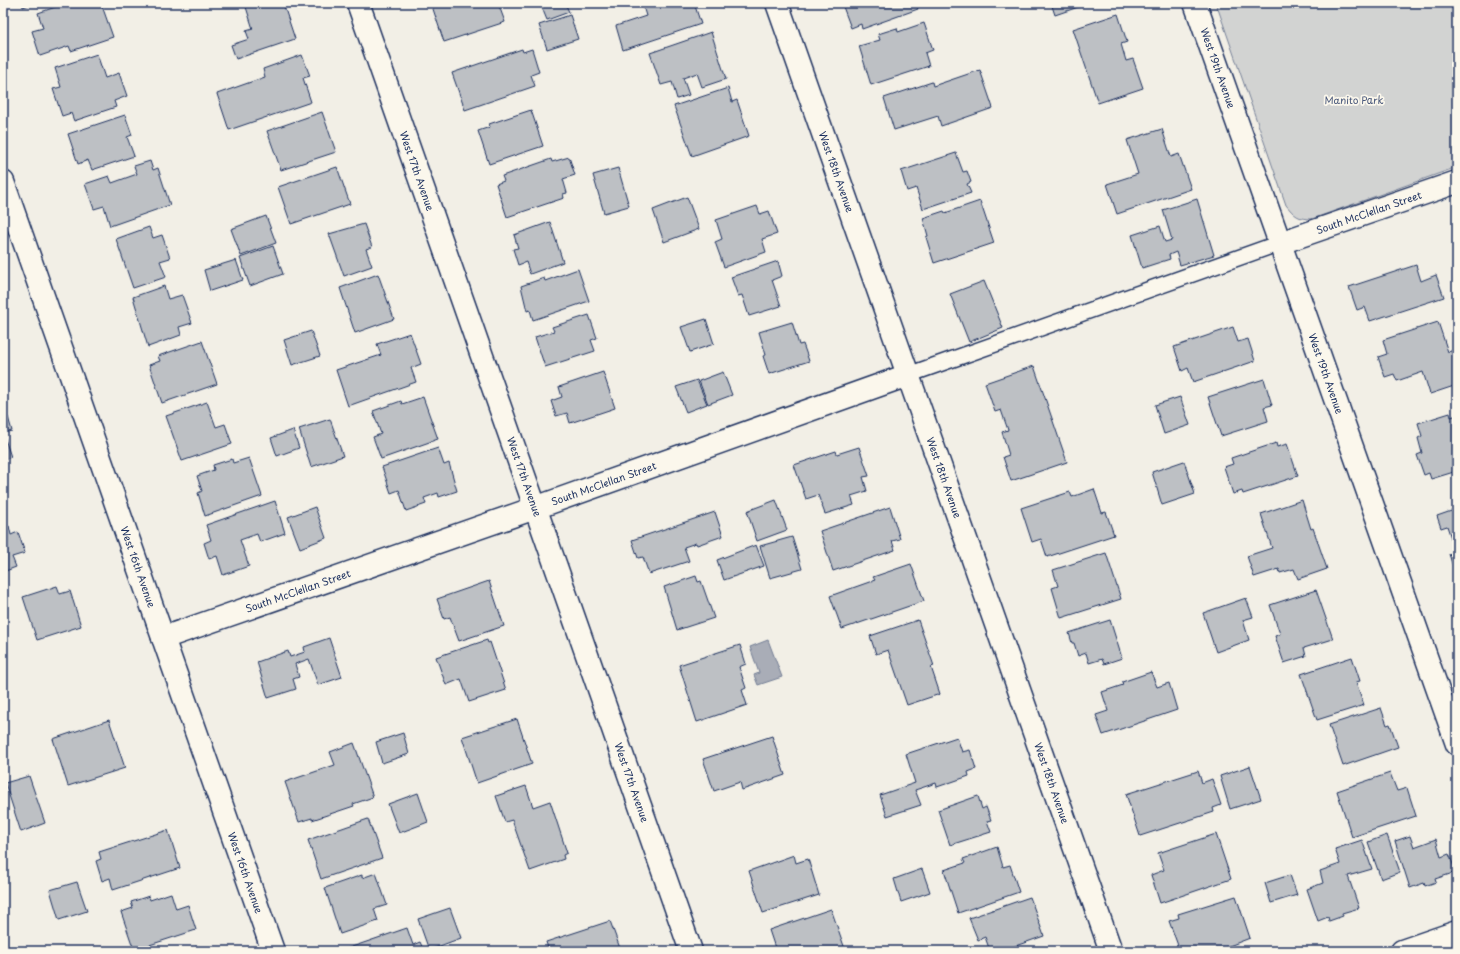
<svg xmlns="http://www.w3.org/2000/svg" width="1460" height="954" font-family="'Playpen Sans',sans-serif">
	<style>
		.green { fill: #d2d3d2; stroke: #768198 }
		.water { fill: #a9adb7; stroke: #707b93 }
		.building { fill: #bdc0c4; stroke: #1b2f5e }
		.lines { fill: none; stroke-linecap: round; stroke-linejoin: round }
		.lane-casing { stroke: #1b2f5e; stroke-width: 18 }
		.street-casing { stroke: #1b2f5e; stroke-width: 25 }
		.secondary-casing { stroke: #1b2f5e; stroke-width: 25 }
		.lane { stroke: #fbf7ec; stroke-width: 15 }
		.street { stroke: #fbf7ec; stroke-width: 22 }
		.secondary { stroke: #fbf7ec; stroke-width: 22 }
		.labels { text-anchor: middle; stroke-width: 3.5; stroke-linejoin: round; paint-order: stroke }
		.street-label { font-size: 10px; fill: #1b2f5e; stroke: #fbf7ec }
		.park-label { font-size: 10px; fill: #49587b; stroke: #fbf7ec }
	</style>
	<rect width="100%" height="100%" fill="#f2efe6"/>
	<filter id="ink" filterUnits="userSpaceOnUse"><feTurbulence type="fractalNoise" baseFrequency=".025" numOctaves="2"/><feDisplacementMap in="SourceGraphic" scale="8" xChannelSelector="R" yChannelSelector="G"/><feConvolveMatrix kernelMatrix="1 2 1 2 8 2 1 2 1" color-interpolation-filters="sRGB"/></filter>
	<g filter="url(#ink)">
		<path class="green" d="M1216,3H1457V167L1312,219C1298,219 1295,216 1286,205Z"/>
		<path class="water" d="M768,640L782,677L758,685L754,675L759,673L750,647Z"/>
		<g class="building">
			<path d="M22,3H35L23,7Z"/>
			<path d="M67,3H101L113,37L71,51L69,46L40,56L32,31L43,28L38,13Z"/>
			<path d="M257,3H283L295,39L236,59L231,45L249,39L246,31L253,29L246,7Z"/>
			<path d="M431,3H498L505,22L444,42Z"/>
			<path d="M540,3H565L569,12L547,20Z"/>
			<path d="M642,3H694L701,24L623,50L616,26L646,16Z"/>
			<path d="M846,3H916L918,9L862,29L861,24L851,28L842,4Z"/>
			<path d="M1051,3H1090L1055,15Z"/>
			<path d="M1118,14L1127,42L1121,44L1126,61L1133,59L1143,88L1098,103L1073,29Z"/>
			<path d="M570,15L578,39L547,49L539,25Z"/>
			<path d="M924,23L933,50L925,53L929,66L871,85L859,46L880,40L878,34L897,28L898,32Z"/>
			<path d="M711,32L726,79L702,87L697,73L683,78L689,95L677,99L672,82L661,85L650,53Z"/>
			<path d="M522,49L523,52L532,49L539,72L531,75L535,86L465,110L452,73Z"/>
			<path d="M97,54L105,78L119,73L127,96L114,101L116,107L74,121L71,113L62,116L53,89L61,87L55,68Z"/>
			<path d="M302,55L310,76L303,78L311,102L229,130L217,94L265,77L263,69Z"/>
			<path d="M980,70L993,108L941,126L938,116L894,130L884,98L932,82L933,86Z"/>
			<path d="M728,88L732,102L737,100L749,136L692,156L674,106Z"/>
			<path d="M531,110L543,146L489,164L478,131L490,127L489,124Z"/>
			<path d="M322,112L336,152L281,170L267,131Z"/>
			<path d="M125,115L132,135L127,137L134,156L92,170L88,160L78,164L68,134Z"/>
			<path d="M1162,129L1171,157L1179,154L1191,189L1117,214L1107,184L1138,174L1127,140Z"/>
			<path d="M956,153L963,172L967,171L971,182L967,184L971,193L923,209L916,188L907,191L901,171Z"/>
			<path d="M569,157L575,175L563,179L567,193L563,194L564,198L507,217L496,184L504,181L502,176L551,159L552,162Z"/>
			<path d="M150,161L153,170L158,168L170,205L110,226L104,206L94,209L85,184L109,176L112,183L137,174L134,166Z"/>
			<path d="M337,167L350,204L291,224L278,187Z"/>
			<path d="M618,168L629,206L604,213L593,175Z"/>
			<path d="M687,197L699,229L664,242L653,210Z"/>
			<path d="M1197,199L1214,255L1180,265L1176,252L1169,255L1170,259L1142,268L1132,235L1160,226L1165,242L1172,240L1163,210Z"/>
			<path d="M980,201L994,243L934,263L926,237L928,236L923,218L944,211L945,213Z"/>
			<path d="M757,206L760,214L769,211L777,234L762,239L766,252L724,267L715,242L722,239L716,220Z"/>
			<path d="M266,216L276,243L241,256L231,229Z"/>
			<path d="M550,222L563,262L530,274L526,262L518,265L513,249L518,248L514,235Z"/>
			<path d="M364,224L372,247L366,249L372,266L344,276L329,234Z"/>
			<path d="M149,227L153,238L162,235L170,258L160,261L166,277L133,288L116,239Z"/>
			<path d="M273,246L283,274L250,286L240,258Z"/>
			<path d="M236,260L243,280L210,291L204,270Z"/>
			<path d="M778,261L782,276L772,280L781,306L749,316L742,295L738,296L731,277Z"/>
			<path d="M1416,265L1421,281L1436,275L1444,297L1370,321L1365,307L1357,310L1349,287Z"/>
			<path d="M578,269L589,301L533,320L530,310L527,311L521,286L544,278L545,281Z"/>
			<path d="M378,274L394,319L355,333L340,288Z"/>
			<path d="M984,281L1003,328L969,342L950,294Z"/>
			<path d="M164,286L168,299L182,295L192,323L179,327L181,335L148,347L133,297Z"/>
			<path d="M589,315L597,338L591,340L595,351L545,367L535,337L554,331L552,327Z"/>
			<path d="M706,319L714,344L690,352L681,327Z"/>
			<path d="M792,322L799,345L803,344L809,361L769,374L763,356L766,355L759,332Z"/>
			<path d="M1438,322L1448,352L1457,349V385L1430,394L1423,372L1397,381L1394,374L1385,377L1378,357L1387,354L1383,340Z"/>
			<path d="M1233,327L1238,342L1248,339L1255,361L1193,382L1188,368L1182,371L1174,347Z"/>
			<path d="M311,331L320,356L292,365L284,340Z"/>
			<path d="M410,333L421,364L411,368L416,382L348,406L336,370L381,355L377,344Z"/>
			<path d="M202,341L217,384L162,403L149,365L160,361L158,356Z"/>
			<path d="M1034,366L1067,462L1011,481L1003,457L1009,455L1002,432L1008,430L1001,410L995,412L985,383Z"/>
			<path d="M603,372L615,408L570,423L567,413L556,416L551,401L562,397L559,387Z"/>
			<path d="M723,372L732,395L708,404L699,381Z"/>
			<path d="M1264,379L1272,405L1264,407L1268,421L1221,436L1208,397Z"/>
			<path d="M697,380L707,404L686,412L676,387Z"/>
			<path d="M423,397L438,439L381,459L373,437L381,434L373,411L401,401L402,404Z"/>
			<path d="M1180,397L1190,425L1164,434L1155,405Z"/>
			<path d="M207,402L216,427L225,424L232,444L182,461L166,416Z"/>
			<path d="M1450,413L1451,417L1457,415V471L1431,479L1429,473L1424,475L1417,455L1422,453L1418,438L1422,436L1418,423Z"/>
			<path d="M8,417L12,431L3,433L11,457L3,460V419Z"/>
			<path d="M330,419L343,456L311,467L299,429Z"/>
			<path d="M293,430L299,448L277,456L271,438Z"/>
			<path d="M1276,443L1277,447L1287,444L1298,476L1243,494L1242,491L1233,494L1224,467L1233,464L1231,458Z"/>
			<path d="M859,447L869,476L863,477L867,491L851,496L854,505L825,514L818,495L806,499L794,465L836,451L837,454Z"/>
			<path d="M438,448L444,465L449,463L457,491L439,497L438,493L424,498L426,504L406,511L399,490L391,493L382,467Z"/>
			<path d="M249,458L262,496L205,516L198,493L202,491L197,476L214,470L213,465L232,459L233,463Z"/>
			<path d="M1184,461L1195,494L1162,505L1152,472Z"/>
			<path d="M1094,489L1102,513L1106,512L1114,535L1047,557L1041,539L1032,542L1021,508L1070,492L1072,497Z"/>
			<path d="M3,494L6,504L3,505Z"/>
			<path d="M776,500L787,530L757,541L747,511Z"/>
			<path d="M1302,500L1311,529L1313,528L1327,569L1298,579L1294,569L1280,573L1279,569L1254,577L1247,556L1272,548L1261,514Z"/>
			<path d="M275,501L285,533L260,542L257,534L240,540L249,566L223,575L217,556L209,559L204,543L211,540L206,525Z"/>
			<path d="M315,507L326,538L300,548L288,517Z"/>
			<path d="M890,507L900,539L892,541L895,550L833,571L820,531Z"/>
			<path d="M1457,509V545L1454,547L1447,526L1441,528L1437,516Z"/>
			<path d="M715,512L723,536L697,545L696,543L684,547L689,561L649,574L643,557L638,558L632,540Z"/>
			<path d="M9,526L11,535L18,532L25,553L12,557L16,567L3,572V528Z"/>
			<path d="M792,537L802,569L770,578L760,546Z"/>
			<path d="M756,545L764,566L724,580L717,560Z"/>
			<path d="M1457,551V579L1449,554Z"/>
			<path d="M1106,553L1121,599L1061,618L1052,588L1058,586L1053,570Z"/>
			<path d="M911,564L924,601L842,629L830,596L875,580L873,577Z"/>
			<path d="M696,576L698,582L701,581L714,618L677,630L664,587Z"/>
			<path d="M489,581L504,626L459,641L450,617L444,619L437,599Z"/>
			<path d="M57,586L60,594L70,591L81,626L37,640L23,597Z"/>
			<path d="M1316,590L1333,639L1304,648L1306,656L1284,663L1275,636L1280,634L1270,605Z"/>
			<path d="M1246,598L1253,617L1243,620L1249,640L1216,652L1203,613Z"/>
			<path d="M918,620L934,666L931,667L940,694L907,705L888,650L876,654L870,636Z"/>
			<path d="M1110,620L1122,658L1104,664L1102,659L1089,663L1086,653L1078,656L1074,643H1072L1069,633Z"/>
			<path d="M329,638L342,677L318,685L309,659L295,664L299,677L293,679L296,689L268,698L257,662L288,651L290,657L305,652L304,647Z"/>
			<path d="M487,640L488,643L490,642L506,690L469,702L461,679L446,685L436,657Z"/>
			<path d="M740,645L746,664L739,667L746,688L742,690L747,705L697,722L679,665Z"/>
			<path d="M1352,657L1360,681L1356,682L1364,705L1317,720L1301,674Z"/>
			<path d="M1151,672L1157,687L1169,683L1177,710L1103,735L1096,715L1108,711L1102,692L1123,685L1122,682Z"/>
			<path d="M1381,708L1387,725L1390,724L1398,747L1343,766L1329,725Z"/>
			<path d="M517,719L532,764L477,783L462,737Z"/>
			<path d="M109,720L125,768L68,786L53,739Z"/>
			<path d="M403,733L409,754L382,763L376,742Z"/>
			<path d="M772,736L785,775L742,790L740,782L714,791L703,759Z"/>
			<path d="M957,737L962,752L970,750L976,769L968,772L969,776L937,787L936,783L915,790L921,805L887,816L880,795L915,783L906,754Z"/>
			<path d="M354,743L373,797L353,804L354,806L312,820V818L299,822L285,782L335,765L330,752Z"/>
			<path d="M1250,766L1261,799L1230,809L1220,776Z"/>
			<path d="M1198,771L1202,783L1212,779L1221,805L1213,808L1214,812L1140,836L1126,794Z"/>
			<path d="M1390,773L1397,791L1407,788L1416,816L1352,837L1337,791Z"/>
			<path d="M29,776L45,823L21,832L5,783Z"/>
			<path d="M526,786L533,807L550,801L567,853L563,855L564,859L530,871L512,820L505,822L496,796Z"/>
			<path d="M418,793L428,822L399,833L388,804Z"/>
			<path d="M978,796L982,809L986,807L991,820L987,821L991,832L950,845L938,810Z"/>
			<path d="M368,819L382,858L321,879L308,840Z"/>
			<path d="M168,830L180,868L113,890L110,878L102,881L96,861L101,859L99,852Z"/>
			<path d="M1216,834L1231,879L1160,903L1151,875L1164,870L1158,853Z"/>
			<path d="M1387,835L1400,872L1381,879L1368,842Z"/>
			<path d="M1410,836L1414,847L1436,839L1441,857L1449,854L1456,872L1435,879L1436,882L1425,886L1424,883L1410,888L1395,841Z"/>
			<path d="M1362,840L1372,869L1348,876L1359,908L1342,913L1343,916L1329,921L1328,917L1318,921L1307,889L1323,883L1320,871L1340,864L1335,849Z"/>
			<path d="M997,847L1003,867L1010,865L1019,892L958,913L944,870L965,863L963,859Z"/>
			<path d="M794,855L796,863L808,859L819,895L763,913L749,871Z"/>
			<path d="M922,869L930,892L901,902L894,879Z"/>
			<path d="M376,873L387,905L374,909L378,921L340,934L325,888L362,875V878Z"/>
			<path d="M1290,875L1297,895L1271,903L1265,883Z"/>
			<path d="M77,882L87,911L59,920L50,890Z"/>
			<path d="M171,893L176,909L188,905L196,930L134,950L121,912L133,908L131,902L149,896L150,900Z"/>
			<path d="M1236,896L1250,938L1216,951H1180L1169,921L1179,918L1178,914Z"/>
			<path d="M1030,897L1044,936L1001,951H990L985,937L978,940L969,918Z"/>
			<path d="M450,908L461,938L429,950L418,919Z"/>
			<path d="M831,909L845,949L840,951H776L769,930Z"/>
			<path d="M610,921L621,951H549L546,942Z"/>
			<path d="M407,928L413,945L420,942L424,951H347L346,949Z"/>
			<path d="M199,946L201,951H184Z"/>
		</g>
		<g class="lines">
			<g class="lane-casing">
				<path id="lane" d="M908,375L1280,243"/>
			</g>
			<g class="street-casing">
				<g id="street">
					<path id="s1" d="M358,3L691,951"/>
					<path id="s2" d="M777,3L1111,951"/>
					<path id="s3" d="M1195,3L1457,744"/>
					<path id="s4" d="M3,182L273,951"/>
					<path id="s5" d="M1280,243L1457,182"/>
					<path id="s6" d="M163,638L535,508L908,375"/>
				</g>
			</g>
			<g class="secondary-casing">
				<path id="secondary" d="M1402,951L1457,932"/>
			</g>
			<use href="#lane" class="lane"/>
			<use href="#street" class="street"/>
			<use href="#secondary" class="secondary"/>
		</g>
	</g>
	<g class="labels">
		<g class="street-label">
			<text dy="4" stroke="none"><textPath href="#s3" startOffset="69">West 19th Avenue</textPath></text>
			<text dy="4" stroke="none"><textPath href="#s1" startOffset="178">West 17th Avenue</textPath></text>
			<text dy="4" stroke="none"><textPath href="#s2" startOffset="179">West 18th Avenue</textPath></text>
			<text dy="4" stroke="none"><textPath href="#s5" startOffset="94">South McClellan Street</textPath></text>
			<text dy="4" stroke="none"><textPath href="#s3" startOffset="393">West 19th Avenue</textPath></text>
			<text dy="4" stroke="none"><textPath href="#s1" startOffset="502">West 17th Avenue</textPath></text>
			<text dy="4" stroke="none"><textPath href="#s2" startOffset="503">West 18th Avenue</textPath></text>
			<text dy="4" stroke="none"><textPath href="#s6" startOffset="467">South McClellan Street</textPath></text>
			<text dy="4" stroke="none"><textPath href="#s4" startOffset="408">West 16th Avenue</textPath></text>
			<text dy="4" stroke="none"><textPath href="#s6" startOffset="143">South McClellan Street</textPath></text>
			<text dy="4" stroke="none"><textPath href="#s1" startOffset="826">West 17th Avenue</textPath></text>
			<text dy="4" stroke="none"><textPath href="#s2" startOffset="827">West 18th Avenue</textPath></text>
			<text dy="4" stroke="none"><textPath href="#s4" startOffset="732">West 16th Avenue</textPath></text>
		</g>
		<g class="park-label">
			<text x="1354" y="104">Manito Park</text>
		</g>
	</g>
	<rect width="1460" height="954" fill="none" stroke="#fbf7ec" stroke-width="16"/>
	<rect x="8" y="8" width="1444" height="938" fill="none" stroke="#1b2f5e" stroke-width="1.5" filter="url(#ink)"/>
</svg>
